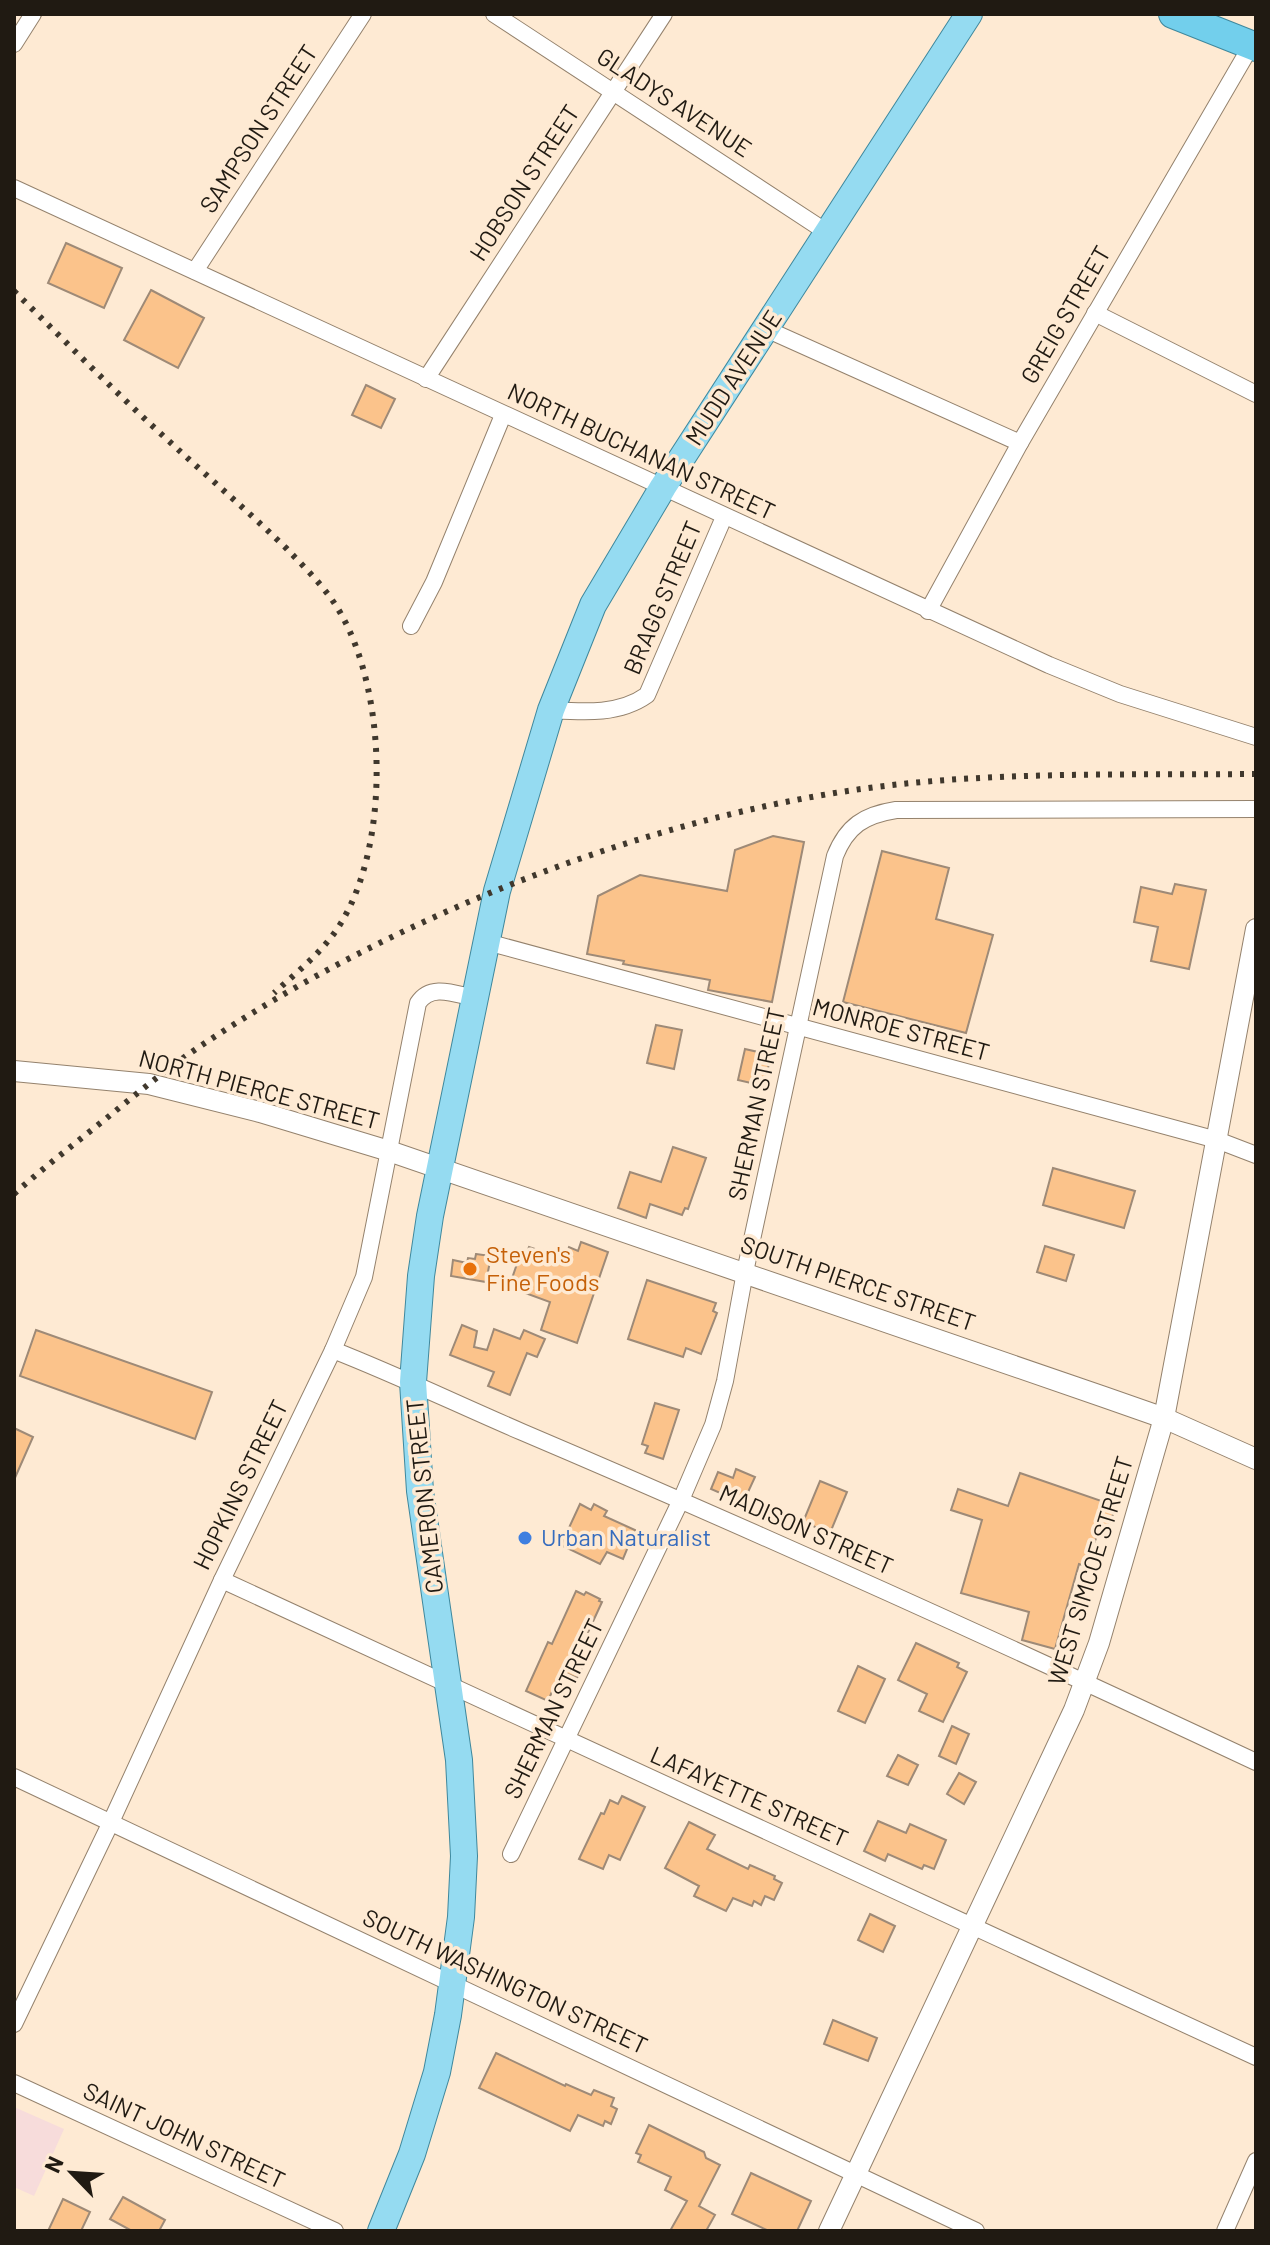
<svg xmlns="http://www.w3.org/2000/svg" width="1270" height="2245" font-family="Barlow,sans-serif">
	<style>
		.education { fill: #f7dcdb }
		.building { fill: #fbc38b; stroke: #9e8a77; stroke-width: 2 }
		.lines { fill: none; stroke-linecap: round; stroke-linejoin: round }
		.minor-casing { stroke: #94826d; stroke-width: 18 }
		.tertiary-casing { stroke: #94826d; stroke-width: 22 }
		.primary-casing { stroke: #3f889d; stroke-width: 28 }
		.trunk-casing { stroke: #3f889d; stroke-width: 30 }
		.minor { stroke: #fff; stroke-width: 16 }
		.tertiary { stroke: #fff; stroke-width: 20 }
		.primary { stroke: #95dbf1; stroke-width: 26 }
		.trunk { stroke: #72cfec; stroke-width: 28 }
		.rail { stroke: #40382d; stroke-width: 6; stroke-dasharray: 4 8; stroke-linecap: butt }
		.food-dot { fill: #e8710a; stroke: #feead3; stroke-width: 3 }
		.shop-dot { fill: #3f7fe0; stroke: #feead3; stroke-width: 3 }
		.labels { text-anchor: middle; stroke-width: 7; stroke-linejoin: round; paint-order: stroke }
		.street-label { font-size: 24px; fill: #201a12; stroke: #feead3 }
		.food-label { font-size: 24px; fill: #c56008; stroke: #feead3; text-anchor: start }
		.shop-label { font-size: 24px; fill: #366cbe; stroke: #feead3; text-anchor: start }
	</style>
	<rect width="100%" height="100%" fill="#feead3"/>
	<path class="education" d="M14,2107L64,2129L34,2196L14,2187Z"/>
	<g class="building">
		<path d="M66,243L122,268L104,308L48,283Z"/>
		<path d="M151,290L204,318L178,368L124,340Z"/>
		<path d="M366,385L395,399L381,428L352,415Z"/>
		<path d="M773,836L804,842L772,1002L708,990L710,980L623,964L624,961L587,954L598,896L640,875L727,891L735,850Z"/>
		<path d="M882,851L949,868L936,919L993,935L966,1033L843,1002Z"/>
		<path d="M1175,884L1206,890L1189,969L1151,961L1158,927L1134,922L1141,887L1172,894Z"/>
		<path d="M656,1025L682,1030L674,1069L647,1063Z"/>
		<path d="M745,1049L771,1055L764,1086L738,1080Z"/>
		<path d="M673,1147L706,1158L688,1209L685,1208L682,1215L650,1204L646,1218L618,1208L630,1172L661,1182Z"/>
		<path d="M1053,1168L1135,1191L1124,1228L1043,1205Z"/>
		<path d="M581,1242L608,1252L577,1343L541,1330L550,1302L509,1287L518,1261L523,1262L529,1247L565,1259L569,1247L578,1251Z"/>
		<path d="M1045,1246L1074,1255L1066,1281L1037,1272Z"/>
		<path d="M476,1254L491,1256L486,1282L451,1276L453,1260L467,1263L468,1258L475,1259Z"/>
		<path d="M647,1280L716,1303L713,1311L717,1313L701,1354L686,1348L683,1357L628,1339Z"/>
		<path d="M462,1325L477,1331L474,1347L487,1350L494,1329L520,1339L524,1330L545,1339L537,1357L527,1353L510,1395L488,1386L494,1372L450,1355Z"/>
		<path d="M36,1330L212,1392L195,1439L20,1376Z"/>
		<path d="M655,1403L679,1410L663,1459L645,1453L648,1446L642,1444Z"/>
		<path d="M14,1428L33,1437L14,1480Z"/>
		<path d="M736,1469L755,1477L743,1503L711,1489L718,1472L733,1478Z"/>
		<path d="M1020,1473L1116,1506L1106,1533L1099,1530L1086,1566L1079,1564L1055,1649L1022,1640L1029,1612L961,1593L982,1520L951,1510L958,1489L1008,1506Z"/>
		<path d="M820,1481L847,1492L830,1533L803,1522Z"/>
		<path d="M580,1504L591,1510L594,1504L607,1511L604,1516L635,1530L623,1559L607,1552L600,1564L561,1545Z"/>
		<path d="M576,1591L584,1595L586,1592L600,1599L599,1601L602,1602L577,1656L586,1659L577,1678L561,1671L548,1701L526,1691L548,1642L552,1644Z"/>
		<path d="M916,1643L959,1663L957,1667L967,1672L943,1722L919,1711L927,1694L898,1680Z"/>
		<path d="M858,1666L885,1679L865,1723L838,1711Z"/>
		<path d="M952,1726L969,1734L956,1764L939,1756Z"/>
		<path d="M898,1755L918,1765L908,1785L887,1776Z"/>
		<path d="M959,1773L976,1782L964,1804L947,1794Z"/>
		<path d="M622,1796L645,1807L620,1860L609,1855L603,1869L579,1859L601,1813L604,1814L610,1800L618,1804Z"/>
		<path d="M878,1821L906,1833L910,1824L946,1840L934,1869L924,1865L922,1869L888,1854L885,1861L864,1851Z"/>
		<path d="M689,1822L715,1835L707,1849L748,1869L750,1865L775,1876L774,1879L782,1883L774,1900L765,1896L761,1905L754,1901L752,1906L733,1898L726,1911L694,1896L699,1886L665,1868Z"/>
		<path d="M870,1914L895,1926L883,1952L858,1940Z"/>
		<path d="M833,2020L877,2038L868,2061L824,2044Z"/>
		<path d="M496,2053L565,2086L566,2084L591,2095L594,2090L614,2098L611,2106L617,2109L611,2124L605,2121L603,2126L578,2115L570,2131L479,2088Z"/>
		<path d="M649,2125L704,2152L706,2158L720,2165L699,2206L715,2215L706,2231H670L687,2201L665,2190L671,2177L638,2162L641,2155L636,2153Z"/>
		<path d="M751,2173L811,2201L797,2231H769L732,2214Z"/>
		<path d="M123,2197L165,2220L159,2231H132L110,2219Z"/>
		<path d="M63,2199L90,2212L81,2231H48Z"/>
	</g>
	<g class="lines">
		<g class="minor-casing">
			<g id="minor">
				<path d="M494,14L828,233"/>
				<path d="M14,44L33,14"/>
				<path d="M14,188L1049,665L1120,694L1256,737"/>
				<path d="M195,271L363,14"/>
				<path d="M1095,313L1256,394"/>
				<path d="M766,329L1020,443"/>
				<path d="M426,379L664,14"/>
				<path d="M928,611L1020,443L1251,46"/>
				<path d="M411,626L434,582L503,415"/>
				<path d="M551,710C583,712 619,715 647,695L724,517"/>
				<path d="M487,942L1217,1140L1256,1155"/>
				<path d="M333,1350C397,1375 459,1405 522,1432C769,1537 1013,1648 1256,1762"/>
				<path d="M222,1580L1256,2057"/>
				<path d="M14,1777L976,2231"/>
				<path d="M511,1854L681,1500L713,1425L725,1381L745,1272L835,856C847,826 864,815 896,810L1256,809"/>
				<path d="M14,2024L111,1822L222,1580L333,1350L364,1277L418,1003C431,983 455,994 475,998"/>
				<path d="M14,2083L335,2231"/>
				<path d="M1225,2231L1256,2161"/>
			</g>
		</g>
		<g class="tertiary-casing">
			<g id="tertiary">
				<path d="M14,1071L149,1084L260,1112L389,1151L1104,1397L1164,1418L1256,1459"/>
				<path d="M829,2231L1074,1710L1099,1643L1164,1418L1256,929"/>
			</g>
		</g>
		<g class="primary-casing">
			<path id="primary" d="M381,2231L412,2154L437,2072L448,2015L461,1917L464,1856L459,1760L420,1491L413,1382L421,1276L430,1216L497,891L551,710L593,605L663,487L969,14"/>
		</g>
		<g class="trunk-casing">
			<path id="trunk" d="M1173,14L1256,47"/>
		</g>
		<use href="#minor" class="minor"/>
		<use href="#tertiary" class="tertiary"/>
		<use href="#primary" class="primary"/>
		<use href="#trunk" class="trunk"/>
		<g class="rail">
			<path d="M14,291C66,342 117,394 171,443C209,478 249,512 287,549C306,569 327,589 341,614C387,695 390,843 341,923C324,951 298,971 274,993"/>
			<path d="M14,1194C42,1169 73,1145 103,1121C134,1096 166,1069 199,1047C401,912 668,807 911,783C1025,772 1141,775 1256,774"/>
		</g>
	</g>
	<circle class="food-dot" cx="470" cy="1269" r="8"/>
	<circle class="shop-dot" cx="525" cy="1538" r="8"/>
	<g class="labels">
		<g class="street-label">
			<text transform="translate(674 103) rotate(33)" y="8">GLADYS AVENUE</text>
			<text transform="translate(259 129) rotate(-57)" y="8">SAMPSON STREET</text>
			<text transform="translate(525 183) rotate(-57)" y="8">HOBSON STREET</text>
			<text transform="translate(1066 315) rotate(-60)" y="8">GREIG STREET</text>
			<text transform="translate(734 378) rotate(-57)" y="8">MUDD AVENUE</text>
			<text transform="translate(641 452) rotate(25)" y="8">NORTH BUCHANAN STREET</text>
			<text transform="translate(663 598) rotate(-67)" y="8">BRAGG STREET</text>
			<text transform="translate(901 1030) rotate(15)" y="8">MONROE STREET</text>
			<text transform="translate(259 1090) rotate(15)" y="8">NORTH PIERCE STREET</text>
			<text transform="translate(757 1104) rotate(-78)" y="8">SHERMAN STREET</text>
			<text transform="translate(858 1284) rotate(19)" y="8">SOUTH PIERCE STREET</text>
			<text transform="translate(241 1485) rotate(-64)" y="8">HOPKINS STREET</text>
			<text transform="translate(425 1496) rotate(-96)" y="8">CAMERON STREET</text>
			<text transform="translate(806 1530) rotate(24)" y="8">MADISON STREET</text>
			<text transform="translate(1091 1571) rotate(-73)" y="8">WEST SIMCOE STREET</text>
			<text transform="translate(554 1709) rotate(-64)" y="8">SHERMAN STREET</text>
			<text transform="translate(749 1797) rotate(24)" y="8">LAFAYETTE STREET</text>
			<text transform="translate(505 1982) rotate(25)" y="8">SOUTH WASHINGTON STREET</text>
			<text transform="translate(184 2136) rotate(25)" y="8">SAINT JOHN STREET</text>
		</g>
		<g class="food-label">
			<text x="486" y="1263">Steven's<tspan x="486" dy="28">Fine Foods</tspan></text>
		</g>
		<g class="shop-label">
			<text x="541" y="1546">Urban Naturalist</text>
		</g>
	</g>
	<rect width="1270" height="2245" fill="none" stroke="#201a12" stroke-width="32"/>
	<g transform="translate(72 2173) rotate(295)" stroke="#feead3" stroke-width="6" paint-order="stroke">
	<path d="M0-6L14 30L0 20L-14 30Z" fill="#201a12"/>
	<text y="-12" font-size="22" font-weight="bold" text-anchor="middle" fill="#201a12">N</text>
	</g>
</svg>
